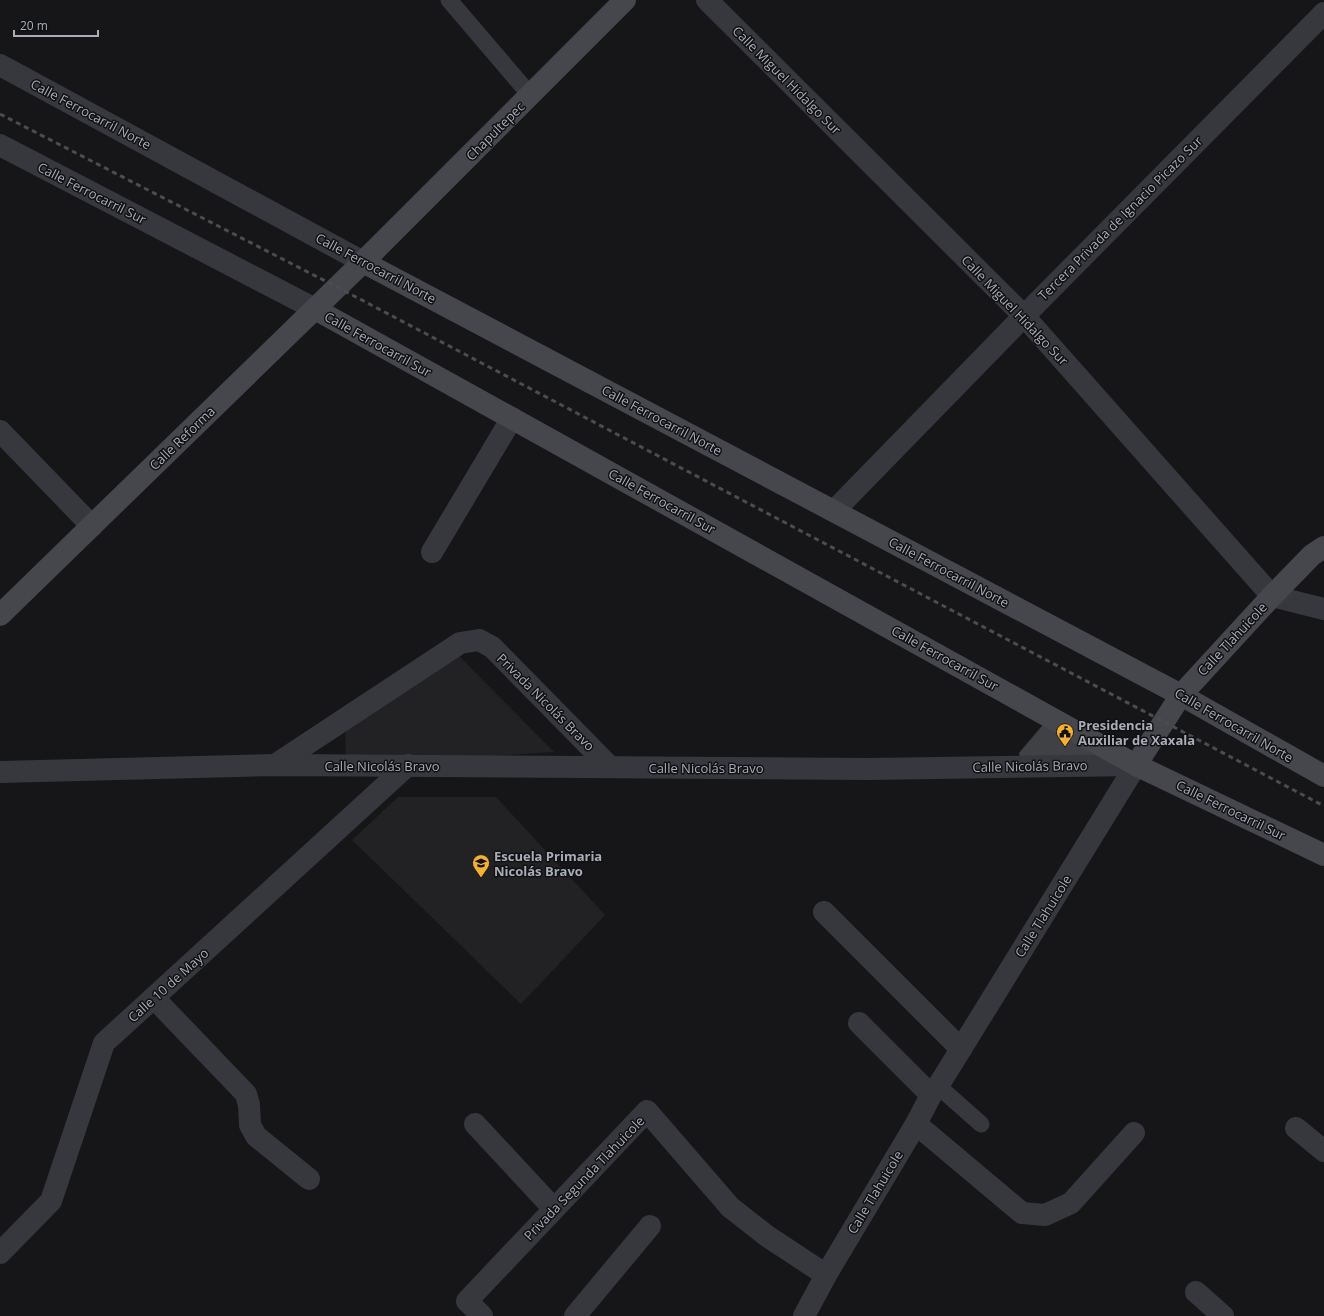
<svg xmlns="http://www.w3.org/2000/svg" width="1324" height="1316" font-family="'Open Sans',sans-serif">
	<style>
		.built { fill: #222225 }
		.building { fill: #404145; stroke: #303034 }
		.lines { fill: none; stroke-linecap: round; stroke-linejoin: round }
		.service { stroke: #37383d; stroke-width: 17 }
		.minor { stroke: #37383d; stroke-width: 22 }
		.tertiary { stroke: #37383d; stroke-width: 22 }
		.secondary { stroke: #45474d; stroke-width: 22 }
		.rail { stroke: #4a4c52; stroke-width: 3; stroke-dasharray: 5 4; stroke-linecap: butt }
		.labels { text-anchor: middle; stroke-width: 3; stroke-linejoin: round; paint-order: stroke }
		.street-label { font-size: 13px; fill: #a8adb8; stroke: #111113 }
		.poi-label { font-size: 13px; font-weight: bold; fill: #a8adb8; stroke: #111113; text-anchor: start }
	</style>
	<rect width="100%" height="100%" fill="#161618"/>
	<g class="built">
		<path d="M458,655L554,752L346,765L345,725Z"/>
		<path d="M398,797H496L605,915L521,1004L352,840Z"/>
	</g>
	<path class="building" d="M1048,719L1103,756L1020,757L1019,753Z"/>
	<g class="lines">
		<g class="service">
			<path d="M449,0L531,96"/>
			<path d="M938,1086L981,1124"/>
		</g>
		<g class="minor">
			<path d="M707,0L1024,316L1272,596L1324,609"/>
			<path d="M0,65L363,262"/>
			<path d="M0,145L315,309"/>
			<path d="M0,431L92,526"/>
			<path d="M834,511L1024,316L1324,13"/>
			<path d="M432,552L512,418"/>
			<path d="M275,765L460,643L479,640L492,647L610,767"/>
			<path d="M0,772L275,765L869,769L1136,765"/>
			<path d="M824,912L961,1049"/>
			<path d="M154,998L246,1094L249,1105L250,1125L256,1136L309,1179"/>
			<path d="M859,1023L931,1095"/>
			<path d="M475,1124L554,1209"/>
			<path d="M916,1124L1022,1213L1045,1215L1071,1203L1134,1133"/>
			<path d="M1296,1128L1324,1151"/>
			<path d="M0,1253L51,1201L104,1043L408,765"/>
			<path d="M1196,1292L1223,1316"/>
			<path d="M482,1316L467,1301L647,1111L730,1207L767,1236L826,1275"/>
			<path d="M575,1316L650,1226"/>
		</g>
		<path class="tertiary" d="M804,1316L826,1275L916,1124L931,1095L938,1086L961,1049L1136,765"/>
		<g class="secondary">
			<path d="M363,262L1181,695L1324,776"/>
			<path d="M315,309L1136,765L1324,855"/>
			<path d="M0,615L363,262L625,0"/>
			<path d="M1136,765L1181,695L1272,596L1312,555L1324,547"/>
		</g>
		<path class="rail" d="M0,114L337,287L1324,806"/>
	</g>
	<defs>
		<g id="civic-pin" transform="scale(0.9)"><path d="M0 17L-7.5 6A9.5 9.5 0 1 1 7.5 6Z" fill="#f2b134" stroke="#111113"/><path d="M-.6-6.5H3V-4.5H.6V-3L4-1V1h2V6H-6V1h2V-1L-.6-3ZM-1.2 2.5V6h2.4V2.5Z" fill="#111"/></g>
		<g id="school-pin" transform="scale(0.9)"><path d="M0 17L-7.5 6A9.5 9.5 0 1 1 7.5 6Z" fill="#f2b134" stroke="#111113"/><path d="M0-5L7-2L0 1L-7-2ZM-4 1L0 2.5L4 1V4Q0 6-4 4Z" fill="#111"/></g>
	</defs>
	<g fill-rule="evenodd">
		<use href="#civic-pin" x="1065" y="732"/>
		<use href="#school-pin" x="481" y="863"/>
	</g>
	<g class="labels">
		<g class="street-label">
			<text transform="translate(787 80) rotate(45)" y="5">Calle Miguel Hidalgo Sur</text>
			<text transform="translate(91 114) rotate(28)" y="5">Calle Ferrocarril Norte</text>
			<text transform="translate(495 131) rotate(-45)" y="5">Chapultepec</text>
			<text transform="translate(92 193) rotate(27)" y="5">Calle Ferrocarril Sur</text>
			<text transform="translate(1120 218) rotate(-45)" y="5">Tercera Privada de Ignacio Picazo Sur</text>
			<text transform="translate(376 268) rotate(28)" y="5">Calle Ferrocarril Norte</text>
			<text transform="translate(1015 310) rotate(46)" y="5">Calle Miguel Hidalgo Sur</text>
			<text transform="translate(378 344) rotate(29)" y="5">Calle Ferrocarril Sur</text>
			<text transform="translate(662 420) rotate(28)" y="5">Calle Ferrocarril Norte</text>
			<text transform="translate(182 438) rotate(-44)" y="5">Calle Reforma</text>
			<text transform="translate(662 501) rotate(29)" y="5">Calle Ferrocarril Sur</text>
			<text transform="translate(949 572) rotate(28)" y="5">Calle Ferrocarril Norte</text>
			<text transform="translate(1232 639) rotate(-47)" y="5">Calle Tlahuicole</text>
			<text transform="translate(945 658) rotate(29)" y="5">Calle Ferrocarril Sur</text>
			<text transform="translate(546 702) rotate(45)" y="5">Privada Nicolás Bravo</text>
			<text transform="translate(1234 725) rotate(30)" y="5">Calle Ferrocarril Norte</text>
			<text x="382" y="771">Calle Nicolás Bravo</text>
			<text transform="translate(1030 766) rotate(-1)" y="5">Calle Nicolás Bravo</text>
			<text x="706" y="773">Calle Nicolás Bravo</text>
			<text transform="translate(1231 810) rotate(26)" y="5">Calle Ferrocarril Sur</text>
			<text transform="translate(1043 916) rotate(-58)" y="5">Calle Tlahuicole</text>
			<text transform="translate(168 985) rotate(-42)" y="5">Calle 10 de Mayo</text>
			<text transform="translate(584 1178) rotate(-46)" y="5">Privada Segunda Tlahuicole</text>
			<text transform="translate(875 1192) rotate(-59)" y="5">Calle Tlahuicole</text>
		</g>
		<g class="poi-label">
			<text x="1078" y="730">Presidencia<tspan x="1078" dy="15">Auxiliar de Xaxala</tspan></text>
			<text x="494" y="861">Escuela Primaria<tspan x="494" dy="15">Nicolás Bravo</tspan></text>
		</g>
	</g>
	<path d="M14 30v6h84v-6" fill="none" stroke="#a8adb8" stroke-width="2"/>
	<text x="20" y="30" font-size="12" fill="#a8adb8" stroke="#111113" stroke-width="3" paint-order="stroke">20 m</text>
</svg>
